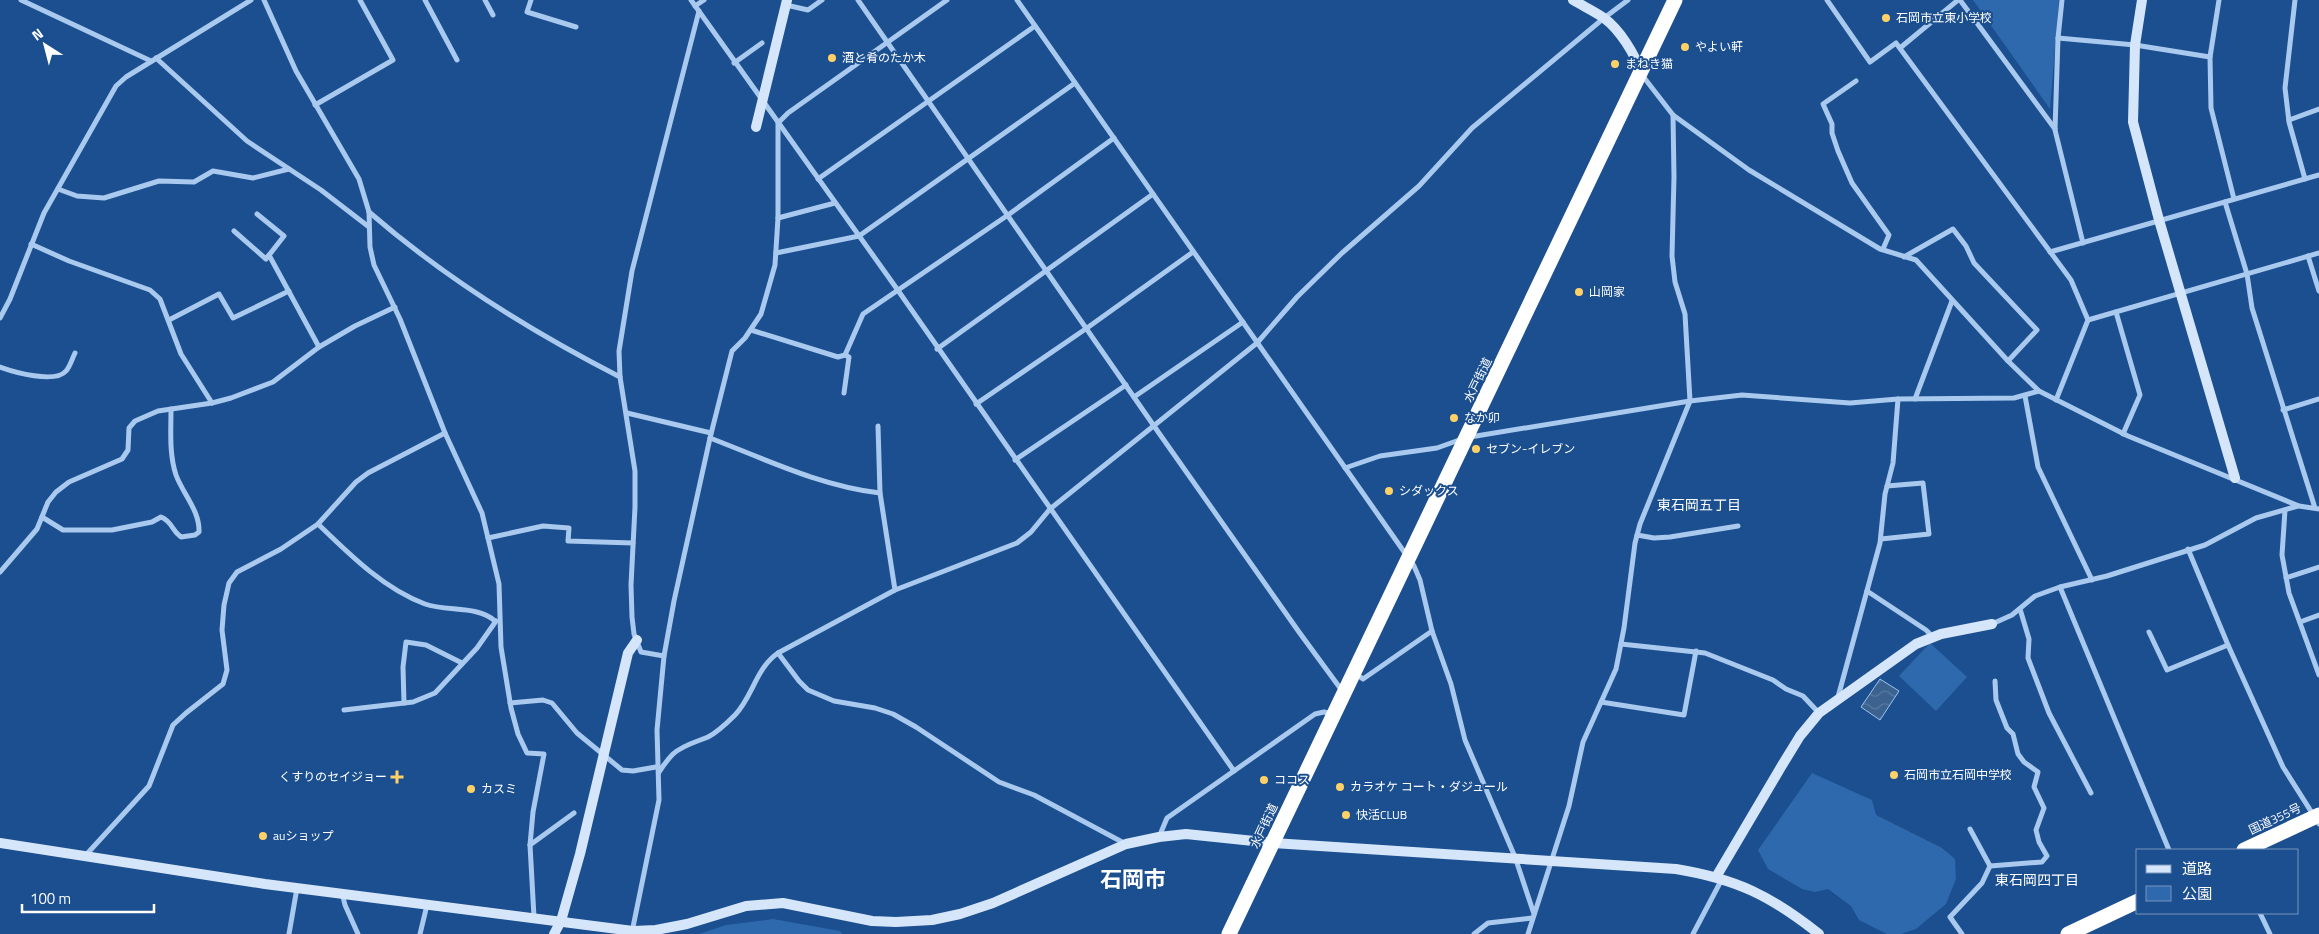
<svg xmlns="http://www.w3.org/2000/svg" width="2319" height="934" font-family="'Titillium Web','Noto Sans JP',sans-serif">
	<style>
		.park { fill: #2e69ad }
		.water { fill: url(#water-waves); stroke: #9cc4f0 }
		.lines { fill: none; stroke-linecap: round; stroke-linejoin: round }
		.street { stroke: #a9c9ee; stroke-width: 5 }
		.secondary { stroke: #d6e6fa; stroke-width: 10 }
		.highway { stroke: #fff; stroke-width: 15 }
		.poi-dot { fill: #ffd166; stroke: #1b4f8f; stroke-width: 2 }
		.labels { text-anchor: middle; stroke-width: 4; stroke-linejoin: round; paint-order: stroke }
		.poi-label { font-size: 12px; fill: #fff; stroke: #1b4f8f; text-anchor: start }
		.street-label { font-size: 12px; fill: #fff; stroke: #1b4f8f }
		.neighbourhood-label { font-size: 14px; fill: #fff; stroke: #1b4f8f }
		.town-label { font-size: 22px; font-weight: bold; fill: #fff; stroke: #1b4f8f }
	</style>
	<defs>
		<pattern id="water-waves" width="16" height="10" patternUnits="userSpaceOnUse" patternTransform="scale(1.25)"><rect width="16" height="10" fill="#3c6290"/><path d="M0 5q4-4 8 0t8 0" fill="none" stroke="#597aa1"/></pattern>
	</defs>
	<rect width="100%" height="100%" fill="#1b4f8f"/>
	<g class="park">
		<path d="M1973,0H2059L2050,109Z"/>
		<path d="M1930,643L1967,677L1936,711L1899,676Z"/>
		<path d="M1812,773L1872,800L1876,815L1942,848L1955,859L1956,879L1946,904L1916,929L1901,934H1887L1859,920L1851,906L1828,889L1815,892L1802,889L1768,869L1758,850Z"/>
		<path d="M773,919L840,931L842,934H699L726,925Z"/>
	</g>
	<path class="water" d="M1880,679L1899,691L1880,720L1861,707Z"/>
	<g class="lines">
		<g class="street">
			<path d="M21,0L151,61"/>
			<path d="M264,0L296,71L359,179L369,212L370,247L374,265L400,319L445,433L482,513L499,584L501,647L511,708L518,734L527,753L544,754L533,812L530,845L534,917"/>
			<path d="M425,0L457,60"/>
			<path d="M485,0L493,15"/>
			<path d="M531,0L527,12L576,27"/>
			<path d="M691,0L897,289L1234,771"/>
			<path d="M858,0L1154,426L1299,632L1343,692"/>
			<path d="M1017,0L1414,566L1420,580L1432,631L1451,684L1465,740L1515,857L1534,914"/>
			<path d="M1827,0L1870,62L1896,43L2071,280L2088,320L2056,400"/>
			<path d="M1960,0L2055,129"/>
			<path d="M2062,0L2058,38L2055,130L2083,243"/>
			<path d="M2219,0L2210,57L2211,108L2234,199"/>
			<path d="M2295,0L2285,88L2289,122L2305,179"/>
			<path d="M786,5L808,10L822,0"/>
			<path d="M695,6L704,0"/>
			<path d="M2058,38L2135,45L2210,57"/>
			<path d="M1900,48L1958,0"/>
			<path d="M156,58L247,141L321,190L369,227"/>
			<path d="M734,63L762,43"/>
			<path d="M1642,75L1673,115L1749,170L1880,249L1916,260L2008,361L2039,391L2128,436L2299,506L2319,509"/>
			<path d="M1856,81L1823,104L1832,124V133L1838,151L1852,183L1889,235L1883,249"/>
			<path d="M315,105L393,60L360,0"/>
			<path d="M2289,120L2319,109"/>
			<path d="M818,179L1035,26"/>
			<path d="M58,189L77,196L104,198L159,181L194,182L213,171L253,178L289,169"/>
			<path d="M2225,202L2247,274L2252,308L2315,508"/>
			<path d="M369,212C445,278 530,331 620,377"/>
			<path d="M778,218L835,203"/>
			<path d="M234,231L266,259L284,236L257,214"/>
			<path d="M31,244L69,261L150,290L160,299L181,354L212,403"/>
			<path d="M2050,252L2319,175"/>
			<path d="M776,253L859,236L1075,83"/>
			<path d="M269,255L319,347"/>
			<path d="M2308,256L2319,291"/>
			<path d="M1904,257L1953,229L1966,246L1974,263L2037,330L2008,361"/>
			<path d="M2116,312L2140,395L2123,434"/>
			<path d="M0,318L10,299L44,213L116,86L126,77L251,0"/>
			<path d="M169,320L219,294L233,318L289,291"/>
			<path d="M2088,320L2319,253"/>
			<path d="M751,330L838,357L845,355L863,314L1008,215L1114,138"/>
			<path d="M937,349L1153,194"/>
			<path d="M0,367C14,372 55,384 66,371C70,367 72,359 75,353"/>
			<path d="M844,393L849,357L845,355"/>
			<path d="M2025,396L2038,467L2092,580"/>
			<path d="M1134,397L1243,322"/>
			<path d="M1915,399L1952,301"/>
			<path d="M976,404L1087,328L1193,252"/>
			<path d="M2283,410L2319,399"/>
			<path d="M627,413L711,433"/>
			<path d="M878,426L880,493L895,590"/>
			<path d="M1470,437L1690,401L1742,395L1850,403L1898,399L2014,398L2039,391"/>
			<path d="M710,438C765,459 820,486 880,493"/>
			<path d="M1015,460L1126,385"/>
			<path d="M1345,468L1380,456L1437,448L1462,439"/>
			<path d="M2285,510L2282,555L2289,593L2319,675"/>
			<path d="M42,517L63,530H112L152,522L161,517C173,522 171,530 181,537L195,535L199,532C200,511 183,494 176,475C169,454 171,431 171,409"/>
			<path d="M318,524C349,554 384,589 425,604C447,612 477,605 495,621"/>
			<path d="M1637,535L1654,538L1670,537L1738,526"/>
			<path d="M488,538L543,526L569,528L568,541L633,543"/>
			<path d="M1881,539L1929,534L1923,483L1887,486"/>
			<path d="M2188,549L2228,645L2283,767L2319,824"/>
			<path d="M0,572L37,529L48,502L56,492L69,482L122,459L128,450L129,428L135,421L158,411L212,403L231,398L273,382L319,347L355,326L395,307"/>
			<path d="M2286,578L2319,567"/>
			<path d="M2060,587L2169,850"/>
			<path d="M1867,591L1926,630L1932,636"/>
			<path d="M2020,609L2029,639L2028,658L2049,713L2091,793"/>
			<path d="M2300,622L2319,615"/>
			<path d="M1992,624L2012,615L2035,596L2060,587L2107,576L2205,545L2256,518L2298,506"/>
			<path d="M2149,632L2167,670L2228,645"/>
			<path d="M1621,644L1705,653L1773,680L1786,689L1803,696L1819,713"/>
			<path d="M778,653L799,681L808,690L834,701L875,708L893,714L916,727L999,782L1034,795L1124,843"/>
			<path d="M664,656L641,652L634,634L632,617L631,585L635,507V471L620,377L619,351L632,271L699,11"/>
			<path d="M1356,674L1363,679L1432,631"/>
			<path d="M1838,697L1880,543L1885,494L1893,463L1898,399"/>
			<path d="M1601,702L1684,715L1696,651"/>
			<path d="M404,703L403,667L406,642L426,645L462,663"/>
			<path d="M510,703L543,700L552,703L577,733L622,770L633,771L656,767"/>
			<path d="M344,710L413,702L435,693L477,648L496,621"/>
			<path d="M659,772C663,766 668,759 673,754C683,745 696,742 708,737C718,732 727,723 735,715C753,696 756,668 778,653L895,590L1017,543L1031,532L1050,509L1257,343L1297,297L1342,253L1419,186L1472,128L1604,18L1628,0"/>
			<path d="M1970,829L1990,866"/>
			<path d="M1159,837L1167,818L1315,714L1324,712L1333,714"/>
			<path d="M530,845L574,813"/>
			<path d="M85,856L149,786L173,725L186,713L223,684L227,670L222,630L224,605L229,583L237,572L281,549L318,524L356,482L368,473L445,433"/>
			<path d="M1990,866L2042,862L2047,856L2039,842L2036,830L2044,808L2034,787L2038,772L2024,762L2018,754L2013,734L2007,728L1996,700L1995,681"/>
			<path d="M342,893L345,905L358,934"/>
			<path d="M2260,913L2270,934"/>
			<path d="M632,932L659,800L657,730L664,656L674,601L710,438L732,351L745,338L761,314L775,265L778,218V123L788,113L947,0"/>
			<path d="M289,934L297,888"/>
			<path d="M420,934L427,905"/>
			<path d="M1474,934L1488,923L1532,918"/>
			<path d="M1528,934L1569,806L1583,742L1616,669L1624,628L1635,543L1640,524L1690,401L1685,314L1675,282L1672,256L1674,177L1673,115"/>
			<path d="M1693,934L1722,879"/>
			<path d="M1962,934L1950,917L1982,883L1990,866"/>
		</g>
		<g class="secondary">
			<path d="M1573,0C1583,6 1594,11 1604,18C1620,30 1635,54 1641,73"/>
			<path d="M2142,0L2135,45L2133,122L2159,220L2235,478"/>
			<path d="M756,127L787,0"/>
			<path d="M0,843L265,884L633,931L656,930L687,924L746,906L783,903L872,921L896,922L932,920L960,914L993,903L1126,844L1159,837L1186,834L1273,843L1676,869C1737,879 1771,896 1819,934"/>
			<path d="M1716,877L1781,767L1800,736L1819,713L1916,644L1941,634L1992,624"/>
			<path d="M554,934L561,921L580,854L628,653L637,640"/>
		</g>
		<g class="highway">
			<path d="M2244,850L2319,815"/>
			<path d="M1229,934L1675,0"/>
			<path d="M2068,934L2138,901"/>
		</g>
	</g>
	<g class="poi-dot">
		<circle cx="1886" cy="18" r="5"/>
		<circle cx="1685" cy="47" r="5"/>
		<circle cx="832" cy="58" r="5"/>
		<circle cx="1615" cy="64" r="5"/>
		<circle cx="1579" cy="292" r="5"/>
		<circle cx="1454" cy="418" r="5"/>
		<circle cx="1476" cy="449" r="5"/>
		<circle cx="1389" cy="491" r="5"/>
		<circle cx="1894" cy="775" r="5"/>
		<path d="M394.5 769.5h5v5h5v5h-5v5h-5v-5h-5v-5h5z"/>
		<circle cx="1264" cy="780" r="5"/>
		<circle cx="1340" cy="787" r="5"/>
		<circle cx="471" cy="789" r="5"/>
		<circle cx="1346" cy="815" r="5"/>
		<circle cx="263" cy="836" r="5"/>
	</g>
	<g class="labels">
		<g class="poi-label">
			<text x="1896" y="22">石岡市立東小学校</text>
			<text x="1695" y="51">やよい軒</text>
			<text x="842" y="62">酒と肴のたか木</text>
			<text x="1625" y="68">まねき猫</text>
			<text x="1589" y="296">山岡家</text>
			<text x="1464" y="422">なか卯</text>
			<text x="1486" y="453">セブン-イレブン</text>
			<text x="1399" y="495">シダックス</text>
			<text x="1904" y="779">石岡市立石岡中学校</text>
			<text x="387" y="781" text-anchor="end">くすりのセイジョー</text>
			<text x="1274" y="784">ココス</text>
			<text x="1350" y="791">カラオケ コート・ダジュール</text>
			<text x="481" y="793">カスミ</text>
			<text x="1356" y="819">快活CLUB</text>
			<text x="273" y="840">auショップ</text>
		</g>
		<g class="street-label">
			<text transform="translate(1478 380) rotate(-64)" y="4">水戸街道</text>
			<text transform="translate(2275 819) rotate(-25)" y="4">国道355号</text>
			<text transform="translate(1264 826) rotate(-65)" y="4">水戸街道</text>
		</g>
		<g class="neighbourhood-label">
			<text x="1699" y="510">東石岡五丁目</text>
			<text x="2037" y="885">東石岡四丁目</text>
		</g>
		<g class="town-label">
			<text x="1133" y="887">石岡市</text>
		</g>
	</g>
	<rect x="2136" y="849" width="162" height="65" fill="#1b4f8f" stroke="#7695bc"/>
	<rect x="2146" y="865" width="25" height="8" fill="#d6e6fa" stroke="#7695bc"/>
	<text x="2182" y="874" font-size="15" fill="#ffffff">道路</text>
	<rect x="2146" y="886" width="25" height="15" fill="#2e69ad" stroke="#7695bc"/>
	<text x="2182" y="899" font-size="15" fill="#ffffff">公園</text>
	<g transform="translate(45 45) rotate(324)" stroke="#1b4f8f" stroke-width="4" paint-order="stroke">
	<path d="M0-4L9 19L0 12L-9 19Z" fill="#ffffff"/>
	<text y="-8" font-size="14" font-weight="bold" text-anchor="middle" fill="#ffffff">N</text>
	</g>
	<path d="M22 904v8h132v-8" fill="none" stroke="#ffffff" stroke-width="2.5"/>
	<text x="30" y="904" font-size="15" fill="#ffffff" stroke="#1b4f8f" stroke-width="4" paint-order="stroke">100 m</text>
</svg>
